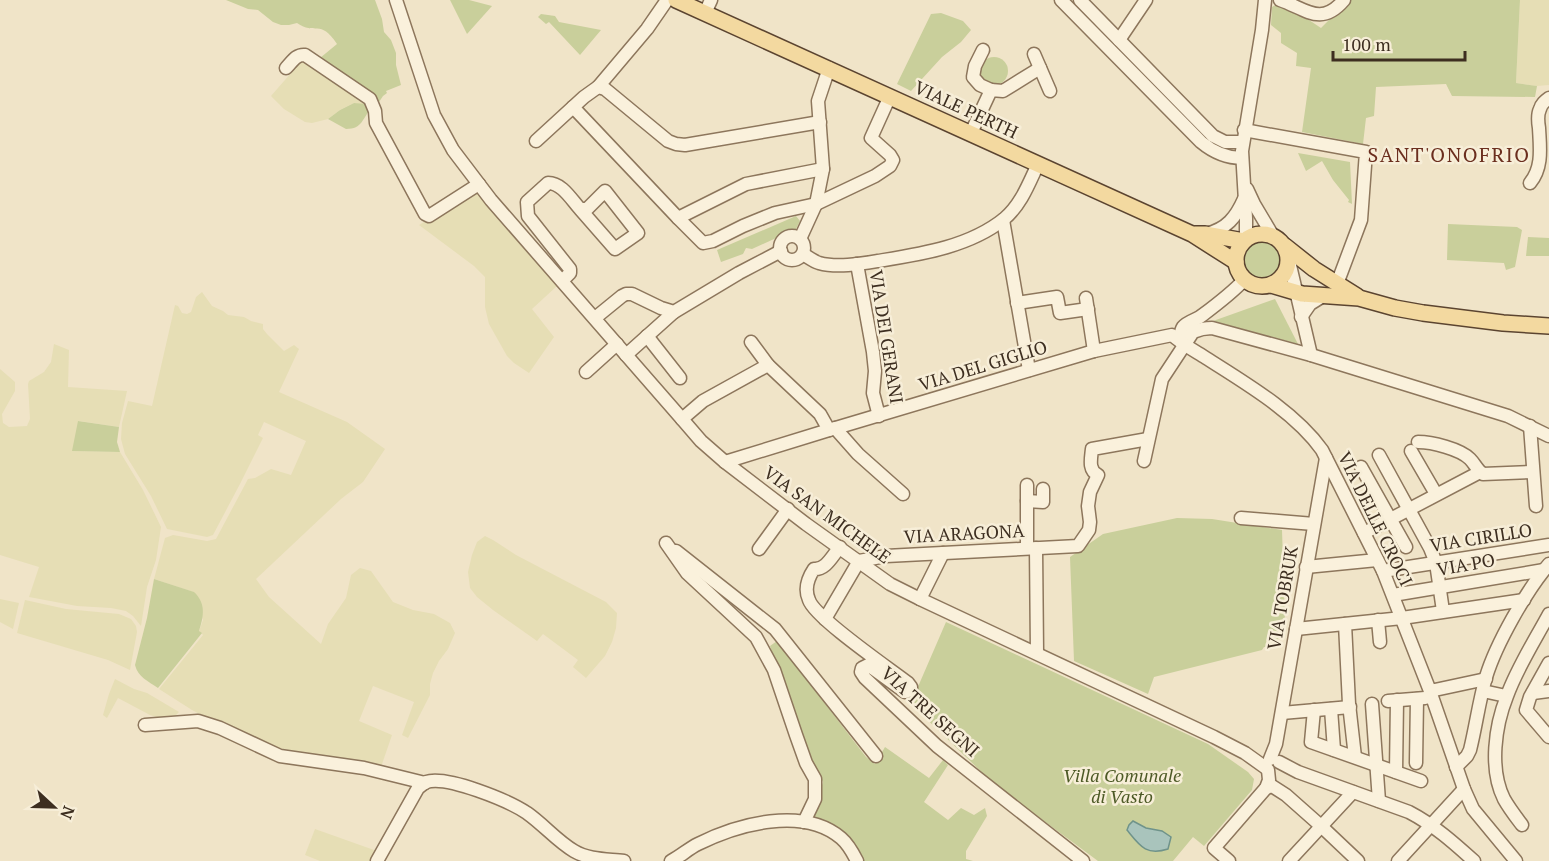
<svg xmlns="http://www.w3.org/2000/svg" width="1549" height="861" font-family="'PT Serif',serif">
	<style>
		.farmland { fill: #e6deb5 }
		.green { fill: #c9cf9b }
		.water { fill: #a9c4bc; stroke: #6f938a; stroke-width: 1.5 }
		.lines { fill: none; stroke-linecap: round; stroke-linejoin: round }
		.minor-casing { stroke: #8d765c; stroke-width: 15 }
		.major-casing { stroke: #5b4430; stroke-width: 18 }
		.minor { stroke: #faf1dc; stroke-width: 12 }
		.major { stroke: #f3d9a0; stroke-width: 15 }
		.labels { text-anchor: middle; stroke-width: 5; stroke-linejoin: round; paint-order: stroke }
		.street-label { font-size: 18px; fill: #3d2e20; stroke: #f7eed8 }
		.park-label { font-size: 18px; font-style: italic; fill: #4d5a26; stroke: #f7eed8 }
		.neighbourhood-label { font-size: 20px; letter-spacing: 1.5px; fill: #6b2e1e; stroke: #f7eed8 }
	</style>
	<rect width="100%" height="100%" fill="#f0e4c8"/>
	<g class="farmland">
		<path d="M1520,0H1549V85L1537,86L1516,83Z"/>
		<path d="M305,57L367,105L354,103L340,110L328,119L312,123L305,122L284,109L271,96Z"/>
		<path d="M478,190L557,286L532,309L554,337L529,373L514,363L507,356L489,324L485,307V277L474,266L419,225Z"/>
		<path d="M202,292L212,306L223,311L228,315L244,317L251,321L263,324V329L267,334L284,351L294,345L299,349L279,392L347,422L385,449L363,482L341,499L256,579L269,597L321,644L328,624L346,598L351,575L360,568L371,571L393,602L413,610L434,614L450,623L455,633L448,649L439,661L433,673L430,684V695L408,738L402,735L414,702L373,686L359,721L392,735L381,767L303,754L267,745L230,730L192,710L159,689L203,635L199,631L203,620L193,592L154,579L165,538L173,535L207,541L216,539L248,479L255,478L271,469L291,475L306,441L264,422L258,435L263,438L241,482L213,535L207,537L167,529L151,496L125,454L121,439L122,423L128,401L152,406L175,305L178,306L182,313L187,314L191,312L196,297Z"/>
		<path d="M54,344L69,350L68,387L127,391L119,427L79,421L73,451L120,452L143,490L161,527L156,560L147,587L141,626L133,616L126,611L111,608L77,606L29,597L39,567L0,555V369L15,382V391L2,414L3,423L9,427L27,426L30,419L28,384L29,381L44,372L51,362Z"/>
		<path d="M485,536L493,540L516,555L606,602L617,613L616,628L612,642L605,656L586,678L573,667L578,660L543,634L537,641L493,610L477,597L470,588L468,572L472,555L477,542Z"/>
		<path d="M0,599L19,603L13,629L0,622Z"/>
		<path d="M25,600L66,609L119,614L131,619L136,626L137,632L130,670L108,660L17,633Z"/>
		<path d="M115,679L134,689L147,693L179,712L172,719H162L150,715L118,698L107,718L103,715L109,694Z"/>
		<path d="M315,829L374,850L372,861H320L305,855Z"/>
	</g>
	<g class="green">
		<path d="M226,0H375L382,19L384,32L391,40L396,53V65L401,85L386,91L387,93L383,96L377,105L310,51L320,58L337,44C320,18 315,36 297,23L289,25H281L273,22L258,10L248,9Z"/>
		<path d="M450,0H469L492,6L467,34Z"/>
		<path d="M1349,0H1520L1516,83L1537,86L1535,97L1452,96L1446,84L1376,87L1374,116L1366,118L1363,144L1302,132L1311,68L1296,66L1297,53L1281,43V33L1271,25L1272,7L1277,4L1294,10L1321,28Z"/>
		<path d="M941,13L963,21L971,30L961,42L942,57L911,91L897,84L931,14Z"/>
		<path d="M541,14L555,16L559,22L601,30L580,55L549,22L546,24L538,17Z"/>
		<circle cx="994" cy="71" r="14"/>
		<path d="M364,95L371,109C362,118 363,129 346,129L328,119L340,110L354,103L367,104Z"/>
		<path d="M1298,153L1350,162L1352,204L1348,202L1349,200L1333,180L1322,161L1306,171Z"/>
		<path d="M796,216L800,221L796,229L752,249L746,248L743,254L721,262L717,250Z"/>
		<path d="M1448,224L1517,227L1522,230L1515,267L1506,270L1504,263L1447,260Z"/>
		<path d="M1528,237L1549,238V256H1526Z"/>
		<circle cx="1262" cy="260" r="21"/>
		<path d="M1275,299L1298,344L1213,321Z"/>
		<path d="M78,421L119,427L117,442L120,452L72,451Z"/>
		<path d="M1177,518L1212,519L1282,530L1285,622L1284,632H1279L1277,648L1264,647L1262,650L1154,677L1148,694L1074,661L1070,557L1103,534Z"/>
		<path d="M154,579L194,592C206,603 204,616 199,631L202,633L158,688C148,681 138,677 135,665L147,618Z"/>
		<path d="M946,622L1208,744L1248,772L1254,779L1252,790L1204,846L1193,837L1173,861H1098L994,784L909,702L917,689Z"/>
		<path d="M777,641L866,757L875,764L885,747L929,778L943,760L948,765L924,802L948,820L961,808L974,815L985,808L987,816L966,851V859L973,861H864L845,834L812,816L823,782L808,756L770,646Z"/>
	</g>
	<path class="water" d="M1133,821L1146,828L1162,831L1171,837L1168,849C1146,856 1140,846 1127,830L1129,825Z"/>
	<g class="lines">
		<g class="minor-casing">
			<g id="minor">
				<path d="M396,0L434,115L453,150L491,200L682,419L701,441L725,462L806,524L890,584L920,599L1214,737L1245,753L1266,768"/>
				<path d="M1061,0L1201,142C1213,152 1225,158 1242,158"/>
				<path d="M1080,0L1213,136L1225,142H1243"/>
				<path d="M1280,0C1306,9 1321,27 1344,0"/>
				<path d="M705,13L711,0"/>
				<path d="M1119,40L1146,0"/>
				<path d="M983,50L975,66L973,77L980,85L991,90"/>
				<path d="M1034,54L1050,91"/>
				<path d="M286,68C292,62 296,54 305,55L370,99L375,111L376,123L425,214L429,216L479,184"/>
				<path d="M598,87L647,29L667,0"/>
				<path d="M573,107L678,218L746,184L823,169"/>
				<path d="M1244,130L1366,152L1361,220L1337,284"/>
				<path d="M971,133L991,90L1003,91L1040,68"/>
				<path d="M536,141L584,97L598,87L605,89L668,141L676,144L685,145L820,122"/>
				<path d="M1530,183C1543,167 1540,148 1539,128C1538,122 1537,115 1540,109C1541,104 1545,101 1549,98"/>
				<path d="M1247,189L1254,204L1273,236"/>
				<path d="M678,218L703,243L713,241L743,226L775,213L816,204L875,176L890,166L893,160L890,155L871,138L890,96"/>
				<path d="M1003,220L1029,370"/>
				<path d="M1206,234C1227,229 1236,217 1244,199"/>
				<circle cx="792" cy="248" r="12"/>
				<path d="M800,239L816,204L823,169L818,101L829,68"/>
				<path d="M1246,239V218L1242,151L1262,30L1265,0"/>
				<path d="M803,254C808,257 813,261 819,263C837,268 860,264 878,261C921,254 969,247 1004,219C1021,205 1029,183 1038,164"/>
				<path d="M1289,261L1311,355"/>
				<path d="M857,264L873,352L875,371L873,393L879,416"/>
				<path d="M562,281L570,273V269L528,216L527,202L548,183C562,183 571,199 580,209H587L605,191L638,233L615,249L580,209"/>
				<path d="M1086,298L1094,351"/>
				<path d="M1017,303L1057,297L1060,313L1088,309"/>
				<path d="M1301,317L1310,304L1323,296"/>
				<path d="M595,318L622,296L626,294H632L661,308L674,312L739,273L781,251"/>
				<path d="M647,336L680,378"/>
				<path d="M751,342L768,365L820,414L829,430"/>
				<path d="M1185,344C1182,339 1179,333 1183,327C1187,322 1195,320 1200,317C1216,305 1231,294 1244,280"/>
				<path d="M626,355L674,312"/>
				<path d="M586,372L617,344"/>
				<path d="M682,419L703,401L768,365"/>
				<path d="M1530,426L1536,506"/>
				<path d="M835,428L858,454L903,494"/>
				<path d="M1418,442C1432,442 1460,449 1470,459C1475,464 1477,470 1483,474L1533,472"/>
				<path d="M1411,451L1436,494"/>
				<path d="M1379,455L1430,548L1436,563L1443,611"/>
				<path d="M1144,461L1162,379L1193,332C1200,329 1205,328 1212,328L1311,355L1508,416L1549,436"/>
				<path d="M725,462L829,430L1094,351L1172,335C1182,344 1195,351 1206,358C1245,383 1295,412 1322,450L1383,571L1430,691L1464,789L1473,809L1516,861"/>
				<path d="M1361,467L1406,547"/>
				<path d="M1027,501L1043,502V489"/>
				<path d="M1241,518L1314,524"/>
				<path d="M1364,533L1480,472"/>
				<path d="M666,543L687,573L756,637L774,670L796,735L806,763L815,779V799L804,822"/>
				<path d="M840,547C832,556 826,570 814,569C808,578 804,589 809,600C815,618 890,669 908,683L911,687V690L905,692L868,665L862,668L861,672L865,678L937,746L1083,861"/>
				<path d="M1027,548V485"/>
				<path d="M1036,548L1037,653"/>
				<path d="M759,549L788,509"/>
				<path d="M676,551L775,629L876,756"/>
				<path d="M1306,567L1377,560"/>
				<path d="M1383,571L1549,545"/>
				<path d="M1393,595L1544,570"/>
				<path d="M920,599L943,553"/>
				<path d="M825,619L859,561L886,556L1078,546L1089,530L1090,522L1088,506L1090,492L1098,475C1088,470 1091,459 1092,449L1148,439"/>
				<path d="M1378,620L1380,642"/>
				<path d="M1345,624L1349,704L1355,757"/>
				<path d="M1296,629L1402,618L1524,600"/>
				<path d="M1549,663L1530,697L1526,710L1549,737"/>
				<path d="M1430,691L1486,679"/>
				<path d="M1483,691L1506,696"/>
				<path d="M1533,693L1549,691"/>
				<path d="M1388,701L1425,698"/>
				<path d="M1372,704L1379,801"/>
				<path d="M1331,709L1334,750"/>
				<path d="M1314,710L1311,742L1421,781"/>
				<path d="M1282,713L1350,707"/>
				<path d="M145,725L198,721L220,728L280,756L364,768L425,783"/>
				<path d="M1270,759L1276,744L1326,458"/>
				<path d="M1279,762L1298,772L1409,812C1434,825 1454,843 1474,861"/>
				<path d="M1416,763L1417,699"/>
				<path d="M1456,767L1467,756L1470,750C1476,726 1479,701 1486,677C1496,644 1526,591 1549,564"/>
				<path d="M1396,772L1397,700"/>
				<path d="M1266,788L1272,786L1286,795L1321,826L1358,861"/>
				<path d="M1522,825C1516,817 1509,808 1504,799C1489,769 1495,726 1507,696C1517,668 1535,640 1549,614"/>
				<path d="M377,861L418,788C420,787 424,783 426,782C447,775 509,801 527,813C544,825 557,841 574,851C589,860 608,859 624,861"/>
				<path d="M671,861C681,856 688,849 698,844C738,824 803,806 841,838C848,844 853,853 857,861"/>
				<path d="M1229,861L1214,848L1266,788L1269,780L1268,770"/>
				<path d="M1289,861L1353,792"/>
				<path d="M1398,861L1464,789"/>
			</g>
		</g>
		<g class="major-casing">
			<g id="major">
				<path d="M676,0L1192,234L1236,262"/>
				<circle cx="1262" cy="260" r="26"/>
				<path d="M1195,234H1205L1244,241"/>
				<path d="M1285,246L1314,269L1357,296"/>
				<path d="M1271,285L1302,294L1359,298L1395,308L1423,313L1503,323L1549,326"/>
			</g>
		</g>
		<use href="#minor" class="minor"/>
		<use href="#major" class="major"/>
	</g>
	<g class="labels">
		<g class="street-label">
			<text transform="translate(966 110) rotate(25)" y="6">VIALE PERTH</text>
			<text transform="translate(886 337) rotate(81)" y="6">VIA DEI GERANI</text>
			<text transform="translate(983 366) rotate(-17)" y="6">VIA DEL GIGLIO</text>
			<text transform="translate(827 515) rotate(36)" y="6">VIA SAN MICHELE</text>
			<text transform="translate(1375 519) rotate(64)" y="6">VIA DELLE CROCI</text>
			<text transform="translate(964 534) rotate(-3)" y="6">VIA ARAGONA</text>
			<text transform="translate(1481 538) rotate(-9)" y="6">VIA CIRILLO</text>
			<text transform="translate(1466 565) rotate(-10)" y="6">VIA PO</text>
			<text transform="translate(1283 598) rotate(-80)" y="6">VIA TOBRUK</text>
			<text transform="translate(930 712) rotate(42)" y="6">VIA TRE SEGNI</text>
		</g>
		<g class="park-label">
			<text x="1122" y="782">Villa Comunale<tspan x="1122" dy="21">di Vasto</tspan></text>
		</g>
		<g class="neighbourhood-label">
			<text x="1449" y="162">SANT'ONOFRIO</text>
		</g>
	</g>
	<g transform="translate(54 807) rotate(112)" stroke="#f7eed8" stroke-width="4.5" paint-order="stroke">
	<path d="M0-4.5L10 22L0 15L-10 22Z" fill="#3d2e20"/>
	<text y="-9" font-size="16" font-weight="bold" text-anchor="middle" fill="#3d2e20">N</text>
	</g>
	<path d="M1333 51v9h132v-9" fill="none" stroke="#3d2e20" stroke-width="3"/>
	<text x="1342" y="51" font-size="18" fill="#3d2e20" stroke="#f7eed8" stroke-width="4.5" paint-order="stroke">100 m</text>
</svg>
